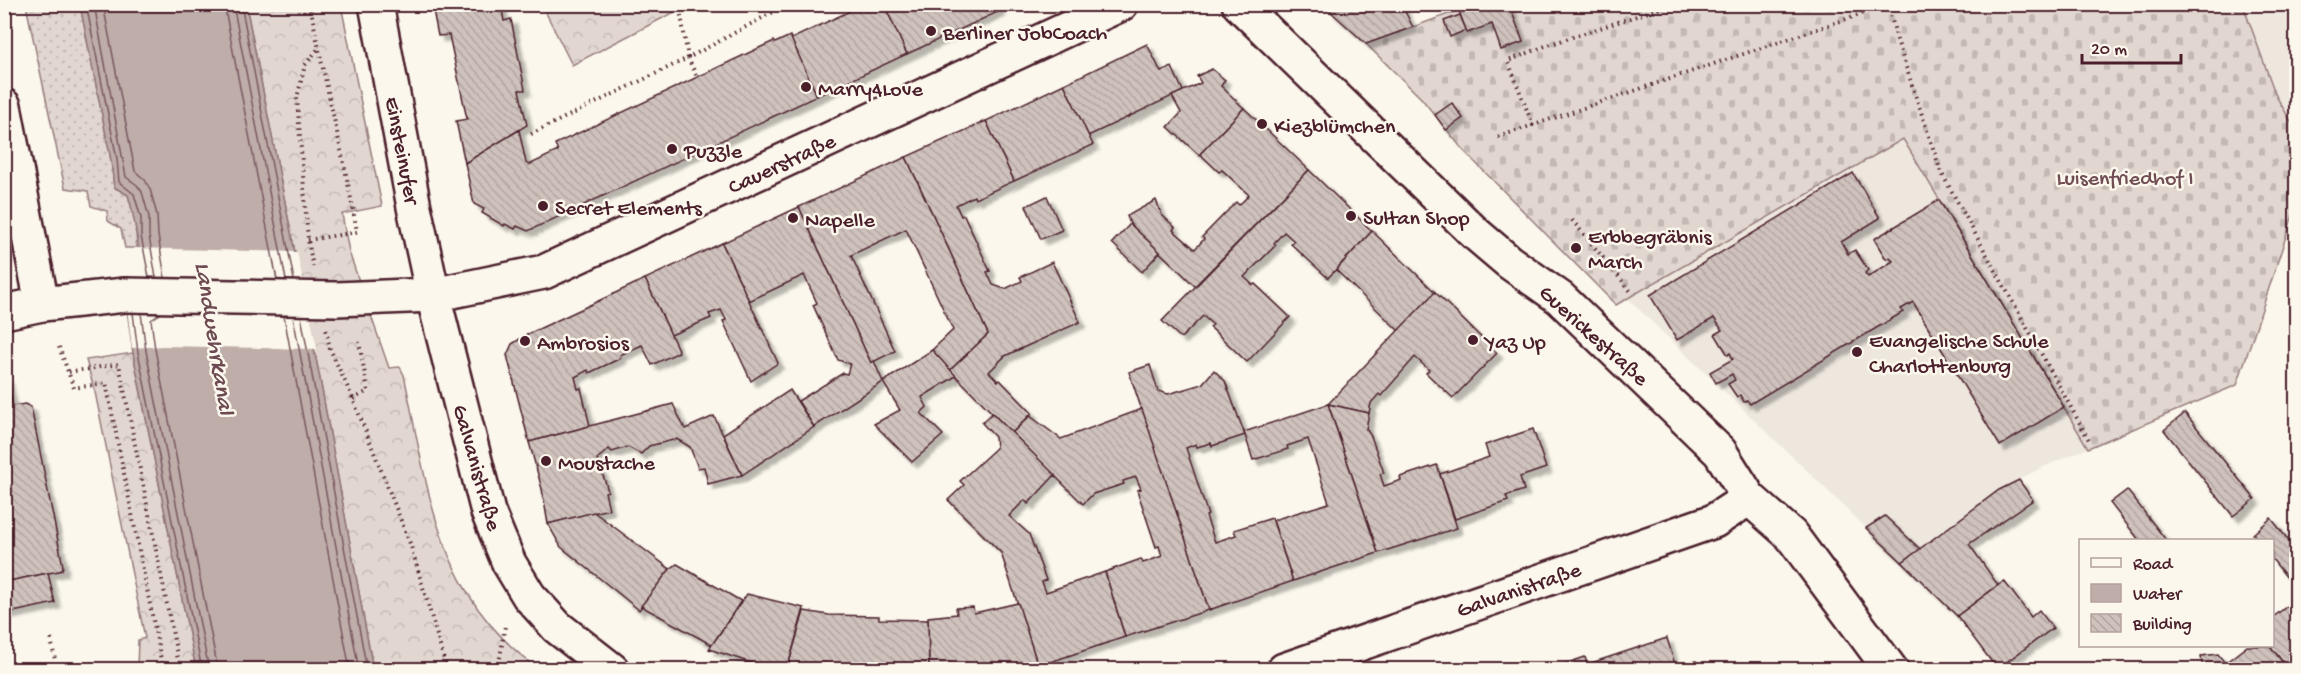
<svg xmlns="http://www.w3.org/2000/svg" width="2301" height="674" font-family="'Gochi Hand',sans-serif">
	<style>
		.built { fill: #eee7de }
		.grass { fill: url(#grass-dots); stroke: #967b7e; stroke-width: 1.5 }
		.forest { fill: url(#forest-crowns); stroke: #967b7e; stroke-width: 1.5 }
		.cemetery { fill: url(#cemetery-stones); stroke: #967b7e; stroke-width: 1.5 }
		.water { fill: #bfadaa; stroke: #907477; stroke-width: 1.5 }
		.pier { fill: #fbf7ec }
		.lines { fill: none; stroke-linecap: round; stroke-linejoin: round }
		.shore { stroke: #79585e; stroke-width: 1.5 }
		.building { fill: url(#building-back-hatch); stroke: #4a1f2b; stroke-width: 1.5; filter: url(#shadow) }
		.minor-casing { stroke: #4a1f2b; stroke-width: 38 }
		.tertiary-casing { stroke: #4a1f2b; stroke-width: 38 }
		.path { stroke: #4a1f2b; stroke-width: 4; stroke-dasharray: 1.5 4.5; stroke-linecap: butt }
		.minor { stroke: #fbf7ec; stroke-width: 33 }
		.tertiary { stroke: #fbf7ec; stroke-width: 33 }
		.tertiary-bridge-casing { stroke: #4a1f2b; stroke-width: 38; stroke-linecap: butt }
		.tertiary-bridge { stroke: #fbf7ec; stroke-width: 33 }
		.poi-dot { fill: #4a1f2b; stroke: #fbf7ec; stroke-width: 2 }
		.labels { text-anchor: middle; stroke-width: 5; stroke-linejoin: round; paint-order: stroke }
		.poi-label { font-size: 22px; fill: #4a1f2b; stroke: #fbf7ec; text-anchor: start }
		.street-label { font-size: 22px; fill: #4a1f2b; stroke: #fbf7ec }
		.park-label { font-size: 22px; fill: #704d54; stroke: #fbf7ec }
		.water-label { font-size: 24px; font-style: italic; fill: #6d4a51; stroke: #fbf7ec }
	</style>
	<defs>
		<pattern id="grass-dots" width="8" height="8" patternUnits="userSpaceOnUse" patternTransform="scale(1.5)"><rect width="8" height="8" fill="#e2d7d0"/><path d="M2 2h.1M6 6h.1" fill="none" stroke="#c3b8b3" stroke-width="1.8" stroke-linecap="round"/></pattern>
		<pattern id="forest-crowns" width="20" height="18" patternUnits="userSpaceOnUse" patternTransform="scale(1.5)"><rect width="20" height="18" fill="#e2d7d0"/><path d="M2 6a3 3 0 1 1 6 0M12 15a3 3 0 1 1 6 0" fill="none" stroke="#c3b8b3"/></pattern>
		<pattern id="cemetery-stones" width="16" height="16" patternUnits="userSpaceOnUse" patternTransform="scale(1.5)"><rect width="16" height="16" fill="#e2d7d0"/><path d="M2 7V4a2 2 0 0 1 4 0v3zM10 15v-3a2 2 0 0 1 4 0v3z" fill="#c3b8b3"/></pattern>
		<pattern id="building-back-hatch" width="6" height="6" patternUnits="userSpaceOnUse" patternTransform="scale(1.5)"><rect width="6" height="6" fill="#cfc2bc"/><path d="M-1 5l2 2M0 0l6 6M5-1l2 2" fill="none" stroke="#b3a6a2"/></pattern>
		<filter id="shadow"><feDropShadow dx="5.5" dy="5.5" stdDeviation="1.5" flood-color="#0004"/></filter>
	</defs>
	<rect width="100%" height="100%" fill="#fbf7ec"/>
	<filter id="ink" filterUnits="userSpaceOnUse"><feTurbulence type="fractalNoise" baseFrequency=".0167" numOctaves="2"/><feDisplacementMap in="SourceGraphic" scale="12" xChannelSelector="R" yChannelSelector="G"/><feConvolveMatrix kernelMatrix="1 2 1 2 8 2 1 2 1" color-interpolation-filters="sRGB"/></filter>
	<g filter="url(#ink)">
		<g class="built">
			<path d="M2243,5H2296V130L2276,96Z"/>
			<path d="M1902,139L2088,448L2041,468L1999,490L1902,562L1627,298Z"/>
		</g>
		<path class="grass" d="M26,5H80L111,160L114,187L128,195L135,219L137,248H125L121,229L108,221L107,211L91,206L88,191L65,188Z"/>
		<g class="forest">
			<path d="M246,5H341L382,206L342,214L349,252L389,368L400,367L404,375C420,449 429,530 469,595C486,624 512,649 538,669H373L320,379Z"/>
			<path d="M542,5H688L572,65Z"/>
			<path d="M133,353L196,669H137L138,640L145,638L95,392L86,360Z"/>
		</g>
		<path class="cemetery" d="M1476,4L2243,5L2276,96L2296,130V206L2237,385L2088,448L1903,139L1616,305L1464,151L1421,98L1366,44Z"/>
		<path class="water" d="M80,5H246L320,379L373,669H196L133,353L125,296L146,297C140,264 138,227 128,195L114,187L111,160Z"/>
		<path class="pier" d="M134,248L297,252L317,349L163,346L132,348L125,293L143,294Z"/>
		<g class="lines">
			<g class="shore">
				<path d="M86,4L117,159L119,182L134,194L141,218V236L149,277"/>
				<path d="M94,4L126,177L137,185L142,192L149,217V236L156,278"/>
				<path d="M103,4L135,171L145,180L150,189L157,215L158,235L165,278"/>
				<path d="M224,4L277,280"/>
				<path d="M233,4L286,280"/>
				<path d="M241,4L294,280"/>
				<path d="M133,313L138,352L202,670"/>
				<path d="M141,313L146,351L209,670"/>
				<path d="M160,314L151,320L155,349L218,670"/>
				<path d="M284,316L350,670"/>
				<path d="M293,316L359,670"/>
				<path d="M301,316L367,670"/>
			</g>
		</g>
		<g class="building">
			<path d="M434,4H501L504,21L511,19L525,90H519L527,125L465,163L456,121L467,119L449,35L438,36L432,5Z"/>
			<path d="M854,4H884L907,54L817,96L791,39L848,12Z"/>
			<path d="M884,4H997L1000,11L907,54Z"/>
			<path d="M1332,4H1401L1413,27L1366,44L1330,11Z"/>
			<path d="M1476,4H1509L1523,42L1501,50L1492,24L1467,33L1459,11Z"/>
			<path d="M1460,15L1466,30L1450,37L1444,21Z"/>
			<path d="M790,36L817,96L528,231L517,226L515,229L505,224L504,226L482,213L484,209L474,204L465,163L519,130L526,163L529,165L558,151L555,144L774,41L775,43Z"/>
			<path d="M1147,44L1161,72L1172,67L1183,91L1088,136L1064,84Z"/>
			<path d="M1212,69L1225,80L1221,86L1244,108L1199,155L1168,127L1181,113L1172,96L1201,83L1197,76Z"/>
			<path d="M1064,84L1093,145L1014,181L986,121Z"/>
			<path d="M1452,103L1463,118L1446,130L1435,115Z"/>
			<path d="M1244,108L1309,170L1195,286L1130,224L1127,216L1156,200L1162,215L1175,227L1173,230L1195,249L1204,239L1202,237L1236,202L1239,205L1249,195L1222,170L1219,172L1200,154Z"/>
			<path d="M986,121L1014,181L975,199L974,196L956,205L961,216L964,215L990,271L987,272L993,285L1005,289L1022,281L1020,277L1052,262L1080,322L1005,356L989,372L998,381L1000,380L1032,413L1012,433L950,370L988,334L906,157Z"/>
			<path d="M906,157L988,334L950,370L932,350L953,330L906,229L851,255L895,351L871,363L799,207Z"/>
			<path d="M1309,170L1372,231L1328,278L1291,244L1294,241L1284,232L1274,243L1276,245L1244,277L1253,285L1255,284L1290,317L1247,362L1210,327L1213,325L1203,316L1181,338L1162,321Z"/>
			<path d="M1853,173L1880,218L1841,242L1848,254L1855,250L1868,270L1865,273L1868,277L1893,261L1890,257L1886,259L1874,239L1939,200L2064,407L2000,446L1913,302L1901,309L1903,312L1750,404L1747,400L1744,402L1740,395L1737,397L1728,384L1735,380L1732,374L1716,383L1710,372L1733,359L1730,353L1728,355L1715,334L1722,330L1714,318L1677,340L1650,295Z"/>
			<path d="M1047,196L1062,230L1041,239L1026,206Z"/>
			<path d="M799,207L871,363L874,361L883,382L814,427L798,401L843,373L847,374L850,364L838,360L813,305L817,303L804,275L749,301L722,243Z"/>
			<path d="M1130,224L1160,252L1142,272L1112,243Z"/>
			<path d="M1372,231L1435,292L1399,331L1336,270Z"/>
			<path d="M722,243L778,363L751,381L723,321L726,320L721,310L709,314L711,318L671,335L645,279Z"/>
			<path d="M645,279L679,352L652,365L642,345L620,355L621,358L589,373L588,370L575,377L578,389L581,388L590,426L529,442L507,355L512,344L526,335Z"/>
			<path d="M1435,292L1497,353L1453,398L1426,373L1429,370L1415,357L1381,396L1379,394L1371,403L1369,413L1328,404Z"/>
			<path d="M932,350L956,376L922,397L927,407L921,413L943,435L912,462L874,424L900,410L883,382Z"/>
			<path d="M1150,365L1158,391L1168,394L1202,384L1214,370L1225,381L1245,435L1212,446L1211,443L1197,447L1196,444L1186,448L1208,515L1206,516L1215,542L1236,535L1234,530L1272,518L1293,581L1209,610L1129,372Z"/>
			<path d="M7,378L13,406L25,404L31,407L63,566L62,570L59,571L4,582V379Z"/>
			<path d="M790,390L814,427L742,475L723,434Z"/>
			<path d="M673,404L685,429L714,416L742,475L708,484L704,467L698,468L690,447L677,439L649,446L641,454L628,447L612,452L609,449L597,459L605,481L608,491L605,492L609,509L548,524L542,489L529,442Z"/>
			<path d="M1328,404L1369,413L1366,429L1371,436L1384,473L1380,474L1384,486L1401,480L1400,477L1437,465L1457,528L1378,553Z"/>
			<path d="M1328,404L1378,553L1293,581L1273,520L1329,503L1308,439L1287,446L1288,449L1253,460L1244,432Z"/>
			<path d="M1142,409L1209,610L1125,637L1105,572L1141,559L1143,563L1162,556L1159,546L1156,547L1137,490L1141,489L1136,477L1123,481L1124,484L1093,494L1083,504L1012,433L1030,416L1061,439Z"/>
			<path d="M992,413L1055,475L1028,504L1025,500L1009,516L1029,534L1046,580L1042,582L1046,592L1105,572L1125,637L1038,666L1001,553L948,500L964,485L960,481L996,448L995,437L982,423Z"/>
			<path d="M2185,413L2255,499L2233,516L2164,430Z"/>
			<path d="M1533,429L1546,468L1520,477L1524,490L1506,496L1508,501L1455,519L1440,474L1489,457L1485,445Z"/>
			<path d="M2019,480L2033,500L1969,544L1998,585L1957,616L1902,562L1999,490Z"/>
			<path d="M2127,490L2166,540H2139L2110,503Z"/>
			<path d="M594,512L670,569L639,610L561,547L548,524Z"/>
			<path d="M1885,516L1920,549L1902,562L1866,528Z"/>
			<path d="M2271,518L2296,550V589L2272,559V540H2258L2253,534Z"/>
			<path d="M677,564L741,601L712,645L641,606L670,569Z"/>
			<path d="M48,573L55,603L4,614V582Z"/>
			<path d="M2004,581L2031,617L2039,610L2053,628L1997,669L1957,616Z"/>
			<path d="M747,594L804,608L787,670H773L709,649Z"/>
			<path d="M2296,599V670H2289L2270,646H2272V618Z"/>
			<path d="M1018,603L1038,666L1022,670H929L928,617L957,614L956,608L973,607L974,613Z"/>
			<path d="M804,611L829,615L879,616V619L928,620L929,670H787Z"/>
			<path d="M1667,638L1676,668L1696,661L1699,670H1589L1588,664Z"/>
			<path d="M2247,646H2270L2289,670H2203L2201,656L2218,654L2225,663Z"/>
			<path d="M1585,657L1589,670H1547Z"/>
		</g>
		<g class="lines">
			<g class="minor-casing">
				<g id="minor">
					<path d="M1239,4L1476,234L1509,262L1560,298L1720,452L1749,498L1791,535L1891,670"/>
					<path d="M433,295L488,512L509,563L529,596L557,627L612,670"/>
					<path d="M1284,670L1714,521L1749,498"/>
				</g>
			</g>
			<g class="tertiary-casing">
				<g id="tertiary">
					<path d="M376,4L414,207L433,295"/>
					<path d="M4,106L42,304"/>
					<path d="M336,299L433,295L544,272L1121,4"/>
					<path d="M4,312L42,304L125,295"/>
				</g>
			</g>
			<g class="path">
				<path d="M1888,4L1897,40L1941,172L2089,440"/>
				<path d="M681,15L688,58L788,4"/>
				<path d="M1533,126L1508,61L1548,45L1673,4"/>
				<path d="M531,134L688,58L697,77"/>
				<path d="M1498,137L1888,5"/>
				<path d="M1572,220L1633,294"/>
				<path d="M308,240L357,232C344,155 324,81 310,4"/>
				<path d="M313,267L308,240L297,98L305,65L318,49"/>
				<path d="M326,330L330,349L353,399L411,546L447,670"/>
				<path d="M59,347L74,388L106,383L163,670"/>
				<path d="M69,372L119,364L180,670"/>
				<path d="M353,399L368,391L359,342"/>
				<path d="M51,639L57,670"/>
				<path d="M498,670L505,626"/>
			</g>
			<use href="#minor" class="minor"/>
			<use href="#tertiary" class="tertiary"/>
			<g class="tertiary-bridge-casing">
				<path id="tertiary-bridge" d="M125,295L336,299"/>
			</g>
			<use href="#tertiary-bridge" class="tertiary-bridge"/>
		</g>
	</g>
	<g class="poi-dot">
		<circle cx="931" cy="31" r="6"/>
		<circle cx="806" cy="87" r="6"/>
		<circle cx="1262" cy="124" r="6"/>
		<circle cx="672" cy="149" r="6"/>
		<circle cx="543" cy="206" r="6"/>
		<circle cx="1351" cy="216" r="6"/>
		<circle cx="793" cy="218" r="6"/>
		<circle cx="1576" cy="248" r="6"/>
		<circle cx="1473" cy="340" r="6"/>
		<circle cx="525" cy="341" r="6"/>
		<circle cx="1857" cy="352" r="6"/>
		<circle cx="546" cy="461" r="6"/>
	</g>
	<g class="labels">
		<g class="poi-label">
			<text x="943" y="39">Berliner JobCoach</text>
			<text x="818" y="95">Marry4Love</text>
			<text x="1274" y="132">Kiezblümchen</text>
			<text x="684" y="157">Puzzle</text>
			<text x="555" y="214">Secret Elements</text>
			<text x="1363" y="224">Sultan Shop</text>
			<text x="805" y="226">Napelle</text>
			<text x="1588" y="243">Erbbegräbnis<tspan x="1588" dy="25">March</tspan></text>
			<text x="1869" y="347">Evangelische Schule<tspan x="1869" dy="25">Charlottenburg</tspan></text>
			<text x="1485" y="348">Yaz Up</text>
			<text x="537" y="349">Ambrosios</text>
			<text x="558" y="469">Moustache</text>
		</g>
		<g class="street-label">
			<text transform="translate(404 150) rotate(79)" y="8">Einsteinufer</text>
			<text transform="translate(781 162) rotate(-25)" y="8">Cauerstraße</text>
			<text transform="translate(1595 334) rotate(42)" y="8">Guerickestraße</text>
			<text transform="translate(479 467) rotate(74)" y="8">Galvanistraße</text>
			<text transform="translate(1518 588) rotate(-19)" y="8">Galvanistraße</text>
		</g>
		<g class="park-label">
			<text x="2125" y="184">Luisenfriedhof I</text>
		</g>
		<g class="water-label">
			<text transform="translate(216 338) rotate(81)" y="8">Landwehrkanal</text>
		</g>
	</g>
	<rect width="2301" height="674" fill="none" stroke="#fbf7ec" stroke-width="24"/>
	<rect x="12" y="12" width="2277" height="650" fill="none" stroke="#4a1f2b" stroke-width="2" filter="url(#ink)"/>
	<rect x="2079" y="539" width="195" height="108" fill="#fbf7ec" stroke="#b4a19f" stroke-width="1.5"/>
	<rect x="2091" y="558" width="30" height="9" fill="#fbf7ec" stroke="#b4a19f" stroke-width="1.5"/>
	<text x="2133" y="569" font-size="18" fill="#4a1f2b">Road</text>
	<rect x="2091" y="584" width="30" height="18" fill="#bfadaa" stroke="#b4a19f" stroke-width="1.5"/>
	<text x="2133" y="599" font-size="18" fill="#4a1f2b">Water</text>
	<rect x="2091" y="614" width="30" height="18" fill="url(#building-back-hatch)" stroke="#b4a19f" stroke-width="1.5"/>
	<text x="2133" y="629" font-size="18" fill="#4a1f2b">Building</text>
	<path d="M2082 54v9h99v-9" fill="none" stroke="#4a1f2b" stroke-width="3"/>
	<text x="2091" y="54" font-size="18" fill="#4a1f2b" stroke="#fbf7ec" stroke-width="4.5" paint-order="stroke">20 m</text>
</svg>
